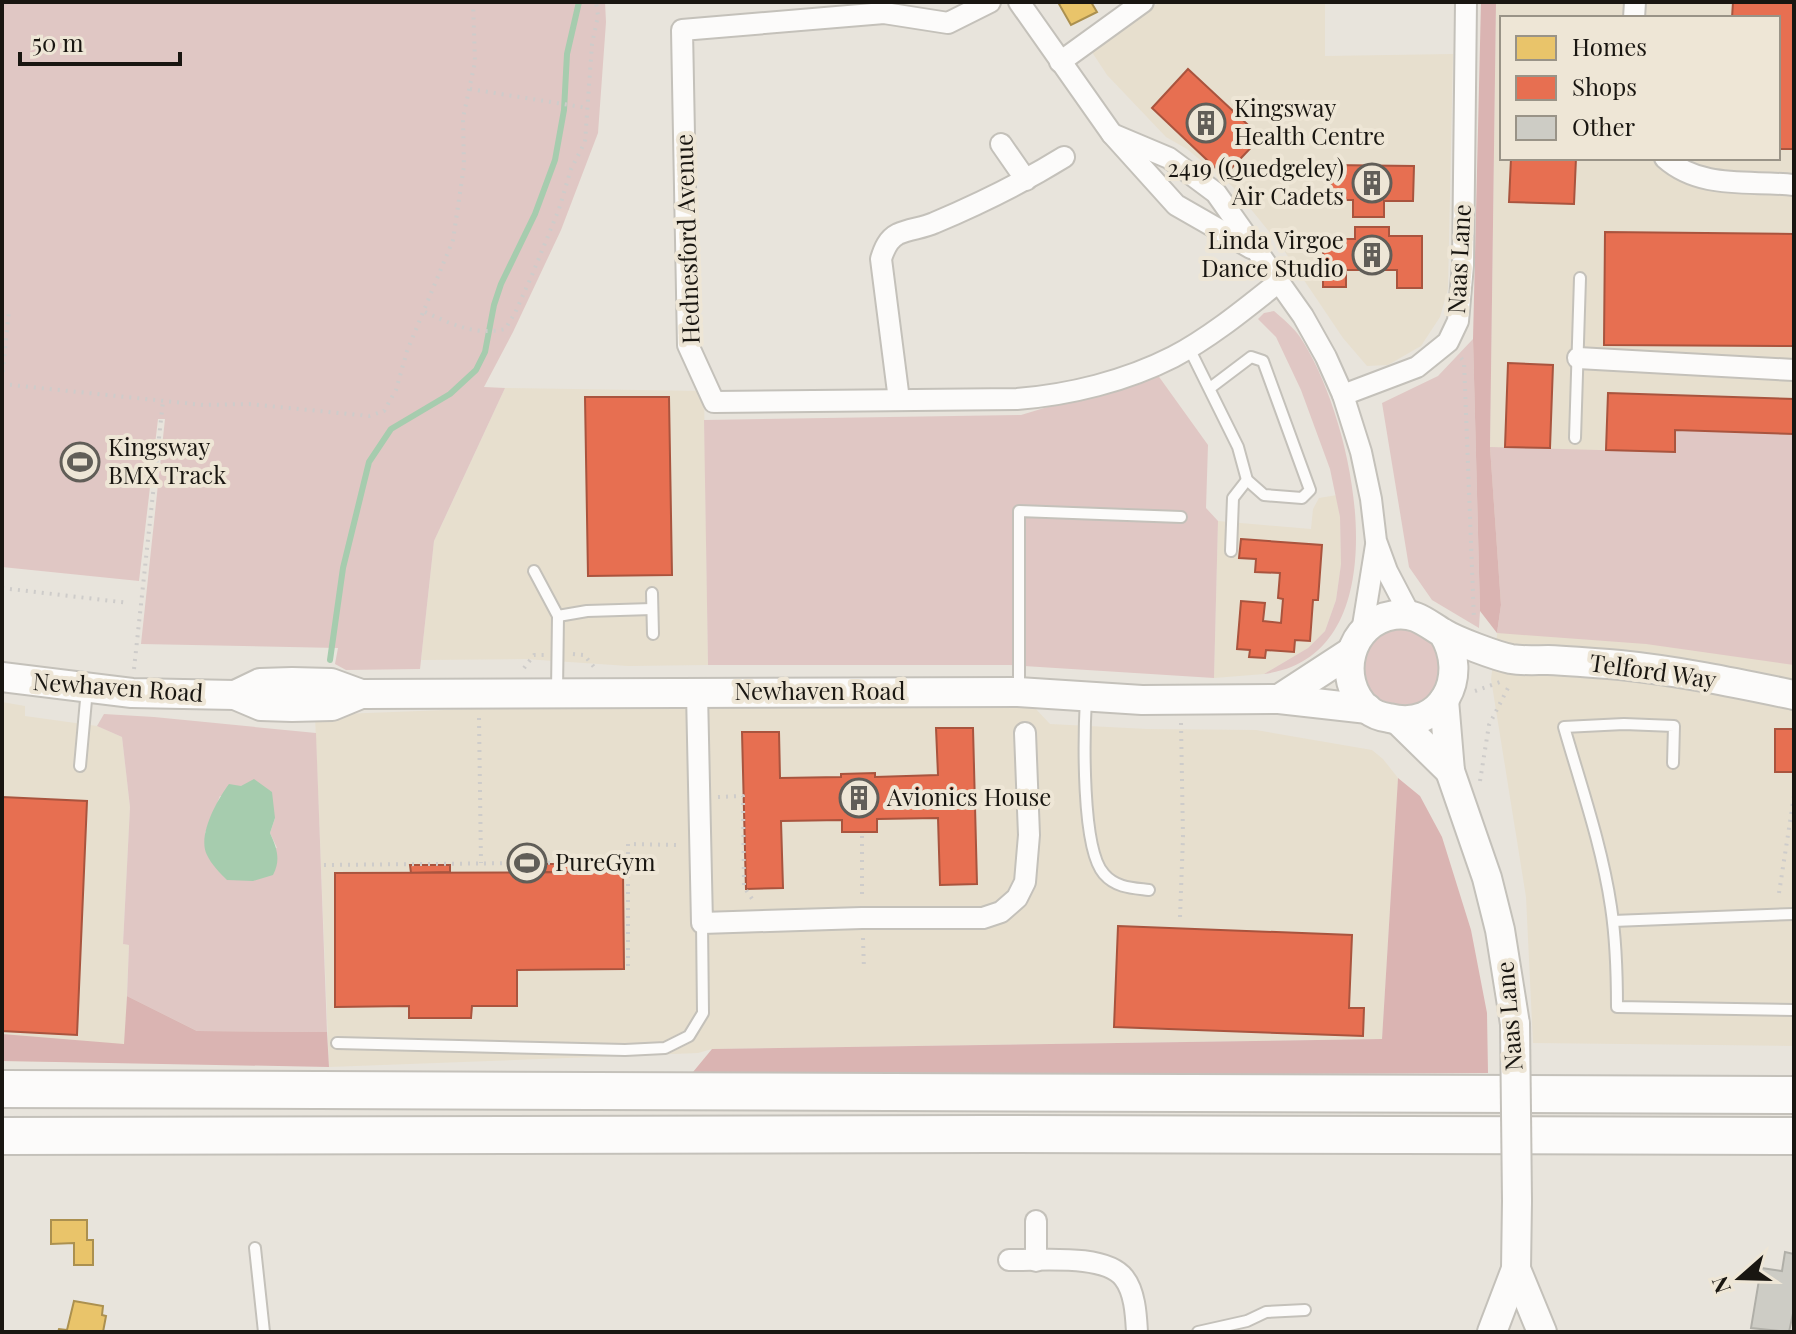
<svg xmlns="http://www.w3.org/2000/svg" width="1796" height="1334" font-family="'Playfair Display',serif">
	<style>
		.built { fill: #e7dfce; fill-rule: evenodd }
		.green { fill: #e0c7c4; fill-rule: evenodd }
		.forest { fill: #dab4b2 }
		.water { fill: #a6ccae }
		.homes { fill: #e9c46a; stroke: #ab904f; stroke-width: 2 }
		.shops { fill: #e76f51; stroke: #a9543e; stroke-width: 2 }
		.lines { fill: none; stroke-linecap: round; stroke-linejoin: round }
		.stream { stroke: #a6ccae; stroke-width: 6 }
		.building { fill: #cdccc5; stroke: #b0afa8; stroke-width: 2 }
		.lane-casing { stroke: #c4c1ba; stroke-width: 14 }
		.street-casing { stroke: #c4c1ba; stroke-width: 24 }
		.secondary-casing { stroke: #c4c1ba; stroke-width: 32 }
		.highway-casing { stroke: #c4c1ba; stroke-width: 40 }
		.path { stroke: #ceccca; stroke-width: 4; stroke-dasharray: 2 6; stroke-linecap: butt }
		.lane { stroke: #fcfbfa; stroke-width: 10 }
		.street { stroke: #fcfbfa; stroke-width: 20 }
		.secondary { stroke: #fcfbfa; stroke-width: 28 }
		.highway { stroke: #fcfbfa; stroke-width: 36 }
		.secondary-bridge-casing { stroke: #c4c1ba; stroke-width: 32; stroke-linecap: butt }
		.secondary-bridge { stroke: #fcfbfa; stroke-width: 28 }
		.labels { text-anchor: middle; stroke-width: 8; stroke-linejoin: round; paint-order: stroke }
		.poi-label { font-size: 24px; fill: #191611; stroke: #eee6d6; text-anchor: start }
		.street-label { font-size: 24px; fill: #191611; stroke: #eee6d6 }
	</style>
	<rect width="100%" height="100%" fill="#e8e4dc"/>
	<g class="built">
		<path d="M1160,2H1325V56L1453,54L1448,289L1440,317L1421,346L1388,365L1367,366L1343,338L1283,249L1233,187L1187,149L1166,137L1107,75L1090,49Z"/>
		<path d="M1496,2H1794V1046L1533,1043L1526,897L1491,679L1501,606L1490,447ZM1502,18H1778V158H1502Z"/>
		<path d="M505,388L704,391L708,665L628,666L525,659L421,660L434,541Z"/>
		<path d="M1337,495L1340,517L1341,564L1336,600L1325,631L1308,648L1264,674L1214,678L1218,521L1311,529L1313,509L1319,498Z"/>
		<path d="M684,701L983,702L1034,707L1050,724L1147,729L1256,730L1372,750L1383,759L1398,778L1382,1039L712,1049L698,1053L329,1067L315,715Z"/>
		<path d="M2,702L25,706V716L97,726L122,737L130,807L123,944L129,945L124,1063L2,1061Z"/>
	</g>
	<g class="green">
		<path d="M2,2H605L606,22L598,133L561,230L513,332L484,387L505,388L434,541L420,669L346,670L335,664L338,648L141,644L165,419H158L139,581L2,567Z"/>
		<path d="M1274,311C1283,319 1293,327 1300,337C1354,417 1407,656 1264,674L1308,648L1325,631L1336,600L1341,564L1340,517L1330,469L1301,390L1276,337L1258,319L1264,313Z"/>
		<path d="M1473,339L1480,611L1479,628L1432,600L1409,567L1382,403L1438,376Z"/>
		<path d="M1157,374L1208,445L1206,508L1218,521L1214,678L1010,665H708L704,420L1021,415Z"/>
		<path d="M1675,430L1794,434V665L1646,644L1497,633L1501,605L1490,447L1674,452Z"/>
		<circle cx="1401" cy="668" r="40"/>
		<path d="M104,714L154,717L316,733L327,1032L197,1031L127,996L129,945L123,944L130,807L122,737L97,726ZM220,796L275,818L270,833L277,848L205,833Z"/>
	</g>
	<g class="forest">
		<path d="M1481,2H1496L1490,447L1501,605L1497,633L1480,611L1473,339Z"/>
		<path d="M1398,778L1420,796L1442,837L1471,930L1487,1013L1488,1073L1056,1075L693,1072L712,1049L1382,1039Z"/>
		<path d="M127,996L197,1031L327,1032L329,1067L2,1061V1034L124,1044Z"/>
	</g>
	<path class="water" d="M254,779L272,792L275,818L270,833C277,848 281,860 273,875L253,881L227,880C220,873 211,864 207,855C197,836 217,800 229,784L241,786Z"/>
	<g class="homes">
		<path d="M1063,2H1091L1097,12L1071,25L1059,4Z"/>
		<path d="M51,1220H87V1240H93V1265H74V1243L51,1244Z"/>
		<path d="M74,1301L103,1306L102,1315L106,1316L103,1332H58L59,1329L67,1330Z"/>
	</g>
	<g class="shops">
		<path d="M1733,2H1794V149H1778V18H1732Z"/>
		<path d="M1188,69L1261,137L1224,176L1152,108Z"/>
		<path d="M1511,158H1576L1574,204L1509,202Z"/>
		<path d="M1331,165L1414,166L1413,201H1384V217H1353V200H1331Z"/>
		<path d="M1355,227H1389V236H1422V288H1397V270H1346V287H1323V239H1355Z"/>
		<path d="M1605,232L1794,234L1793,346L1604,345Z"/>
		<path d="M1508,363L1553,365L1550,448L1505,447Z"/>
		<path d="M1608,393L1794,399V434L1675,430V452L1606,450Z"/>
		<path d="M585,397H669L672,575L588,576Z"/>
		<path d="M1241,539L1322,545L1318,600H1313L1310,641L1295,640L1294,652L1266,650L1265,658L1249,657L1250,650L1237,649L1241,601L1265,603L1263,621L1281,623L1283,599L1278,598L1280,573L1255,572L1256,559L1239,558Z"/>
		<path d="M936,728H973L977,884L940,885L938,818L877,819V832H842V820L781,821L783,888L746,889L742,732H779L780,778L841,777V774L875,773V777L938,775Z"/>
		<rect x="1775" y="729" width="19" height="43"/>
		<path d="M2,797L87,801L77,1035L2,1031Z"/>
		<rect x="545" y="864" width="39" height="8"/>
		<path d="M410,865H450V872L411,873Z"/>
		<path d="M623,872L624,969L517,970V1006H472L471,1018H409V1006L335,1007V873Z"/>
		<path d="M1118,926L1352,935L1349,1008H1364L1363,1036L1114,1027Z"/>
	</g>
	<g class="lines">
		<path class="stream" d="M330,660L343,568L369,462L391,429L450,394L476,370L485,352L494,305L501,284L535,214L555,160L564,110L567,54L579,2"/>
	</g>
	<path class="building" d="M1785,1252L1794,1254V1309L1789,1332L1751,1328L1761,1268L1782,1271Z"/>
	<g class="lines">
		<g class="lane-casing">
			<g id="lane">
				<path d="M1189,348L1238,447L1247,480L1264,495L1302,498L1310,490L1263,361L1251,357L1210,388"/>
				<path d="M1575,438L1580,278"/>
				<path d="M1231,551L1233,498L1247,480"/>
				<path d="M534,571L558,616L557,691"/>
				<path d="M652,593L653,634"/>
				<path d="M558,616L587,611L652,609"/>
				<path d="M1019,690V511L1181,517"/>
				<path d="M1086,697C1084,734 1081,849 1104,874C1116,888 1133,888 1149,890"/>
				<path d="M1673,763L1674,726L1624,724L1564,727C1581,786 1602,846 1611,907C1616,940 1617,974 1617,1007L1794,1010"/>
				<path d="M80,766L87,689"/>
				<path d="M1613,921L1794,914"/>
				<path d="M337,1043L625,1050L665,1048L689,1036L703,1013L702,923"/>
				<path d="M255,1248L264,1332"/>
				<path d="M1198,1332L1247,1321L1266,1312L1305,1310"/>
			</g>
		</g>
		<g class="street-casing">
			<g id="street">
				<path d="M990,2L948,23L884,13L682,30L688,345L714,402L1017,399C1069,395 1126,381 1173,357C1211,337 1246,308 1280,281"/>
				<path d="M1019,2L1112,134L1176,205L1251,248"/>
				<path d="M1634,18L1635,2"/>
				<path d="M1060,62L1143,2"/>
				<path d="M1112,134L1169,158L1216,193L1303,316L1326,357L1343,395L1361,452L1371,499L1376,541L1387,571L1410,615"/>
				<path d="M1001,144L1026,180"/>
				<path d="M1665,158C1701,190 1750,180 1794,185"/>
				<path d="M1578,358L1794,370"/>
				<path d="M1343,395L1417,367L1448,342L1458,321L1463,265L1466,2"/>
				<path d="M899,400L881,259C884,249 888,239 898,234C909,229 923,228 934,223C979,204 1022,183 1064,157"/>
				<path d="M1362,632L1376,545"/>
				<path d="M697,693L702,923L862,918H983L1001,912L1017,898L1025,882L1029,835L1025,733"/>
				<path d="M1036,1221V1261"/>
				<path d="M1009,1260C1038,1261 1105,1253 1124,1278C1135,1292 1136,1315 1137,1332"/>
			</g>
		</g>
		<g class="secondary-casing">
			<g id="secondary">
				<path d="M1443,633C1470,676 1442,732 1389,718C1382,717 1373,714 1367,709C1335,679 1349,622 1394,615C1416,612 1426,623 1443,633C1456,641 1496,656 1511,659C1523,661 1536,660 1548,660C1572,661 1596,663 1620,665C1679,671 1736,683 1794,695"/>
				<path d="M2,677L132,693L235,695L260,683L292,682L331,683L361,694L1018,692L1142,700L1279,699L1368,709"/>
				<path d="M235,695L261,706L292,707L332,706L361,694"/>
				<path d="M1279,699L1351,652"/>
				<path d="M1444,700L1450,771L1487,878L1500,930L1515,1024"/>
				<path d="M1399,721L1450,771"/>
				<path d="M1516,1269L1542,1332"/>
				<path d="M1492,1332L1516,1269L1517,1201"/>
			</g>
		</g>
		<g class="highway-casing">
			<g id="highway">
				<path d="M2,1089L1794,1095"/>
				<path d="M2,1136L991,1134L1794,1136"/>
			</g>
		</g>
		<g class="path">
			<path d="M470,89L588,108"/>
			<path d="M425,312C451,324 476,336 505,329L515,313L532,275L559,209L571,169L585,142L592,44L598,16L596,2"/>
			<path d="M1461,358L1464,362L1474,620"/>
			<path d="M2,380L9,310"/>
			<path d="M2,384L203,405L249,404L369,416L384,411L396,390L407,351L453,240L464,166L463,118L475,62L473,2"/>
			<path d="M2,588L129,603"/>
			<path d="M573,654L584,655L594,667"/>
			<path d="M524,668L534,655H545"/>
			<path d="M134,669L163,401"/>
			<path d="M1475,691L1500,682"/>
			<path d="M479,718L481,863"/>
			<path d="M1480,781L1489,725L1510,684"/>
			<path d="M718,797L743,796L744,887L755,903"/>
			<path d="M862,836V897"/>
			<path d="M324,865L628,862"/>
			<path d="M1779,893L1794,796"/>
			<path d="M1180,917L1183,837L1181,723"/>
			<path d="M863,938L864,970"/>
			<path d="M628,966V844L679,845"/>
		</g>
		<use href="#lane" class="lane"/>
		<use href="#street" class="street"/>
		<use href="#secondary" class="secondary"/>
		<use href="#highway" class="highway"/>
		<g class="secondary-bridge-casing">
			<path id="secondary-bridge" d="M1515,1024L1517,1201"/>
		</g>
		<use href="#secondary-bridge" class="secondary-bridge"/>
	</g>
	<defs>
		<g id="building-ring" transform="scale(2)"><circle r="9.5" fill="#eee6d6" stroke="#615e58" stroke-width="1.5"/><path d="M-4-6H4V6H1V3H-1V6H-4ZM-2.5-4.3h1.7v1.8h-1.7ZM.8-4.3h1.7v1.8H.8ZM-2.5-1h1.7V.8h-1.7ZM.8-1h1.7V.8H.8Z" fill="#615e58"/></g>
		<g id="stadium-ring" transform="scale(2)"><circle r="9.5" fill="#eee6d6" stroke="#615e58" stroke-width="1.5"/><path d="M0-5a6.5 5 0 1 0 0 10a6.5 5 0 1 0 0-10ZM-3.5-1.8h7v3.6h-7Z" fill="#615e58"/></g>
	</defs>
	<g fill-rule="evenodd">
		<use href="#building-ring" x="1206" y="123"/>
		<use href="#building-ring" x="1372" y="183"/>
		<use href="#building-ring" x="1372" y="255"/>
		<use href="#stadium-ring" x="80" y="462"/>
		<use href="#building-ring" x="859" y="798"/>
		<use href="#stadium-ring" x="527" y="863"/>
	</g>
	<g class="labels">
		<g class="poi-label">
			<text x="1234" y="117">Kingsway<tspan x="1234" dy="28">Health Centre</tspan></text>
			<text x="1344" y="177" text-anchor="end">2419 (Quedgeley)<tspan x="1344" dy="28">Air Cadets</tspan></text>
			<text x="1344" y="249" text-anchor="end">Linda Virgoe<tspan x="1344" dy="28">Dance Studio</tspan></text>
			<text x="108" y="456">Kingsway<tspan x="108" dy="28">BMX Track</tspan></text>
			<text x="887" y="806">Avionics House</text>
			<text x="555" y="871">PureGym</text>
		</g>
		<g class="street-label">
			<text transform="translate(688 239) rotate(-92)" y="8">Hednesford Avenue</text>
			<text transform="translate(1460 259) rotate(-87)" y="8">Naas Lane</text>
			<text transform="translate(1653 672) rotate(8)" y="8">Telford Way</text>
			<text transform="translate(118 688) rotate(4)" y="8">Newhaven Road</text>
			<text x="820" y="700">Newhaven Road</text>
			<text transform="translate(1510 1016) rotate(-95)" y="8">Naas Lane</text>
		</g>
	</g>
	<rect width="1796" height="1334" fill="none" stroke="#191611" stroke-width="8"/>
	<rect x="1500" y="16" width="280" height="144" fill="#eee6d6" stroke="#999387" stroke-width="2"/>
	<rect x="1516" y="36" width="40" height="24" fill="#e9c46a" stroke="#999387" stroke-width="2"/>
	<text x="1572" y="56" font-size="24" fill="#191611">Homes</text>
	<rect x="1516" y="76" width="40" height="24" fill="#e76f51" stroke="#999387" stroke-width="2"/>
	<text x="1572" y="96" font-size="24" fill="#191611">Shops</text>
	<rect x="1516" y="116" width="40" height="24" fill="#cdccc5" stroke="#999387" stroke-width="2"/>
	<text x="1572" y="136" font-size="24" fill="#191611">Other</text>
	<g transform="translate(1740 1278) rotate(250)" stroke="#eee6d6" stroke-width="6" paint-order="stroke">
	<path d="M0-6L14 30L0 20L-14 30Z" fill="#191611"/>
	<text y="-12" font-size="22" font-weight="bold" text-anchor="middle" fill="#191611">N</text>
	</g>
	<path d="M20 52v12h160v-12" fill="none" stroke="#191611" stroke-width="4"/>
	<text x="32" y="52" font-size="24" fill="#191611" stroke="#eee6d6" stroke-width="6" paint-order="stroke">50 m</text>
</svg>
